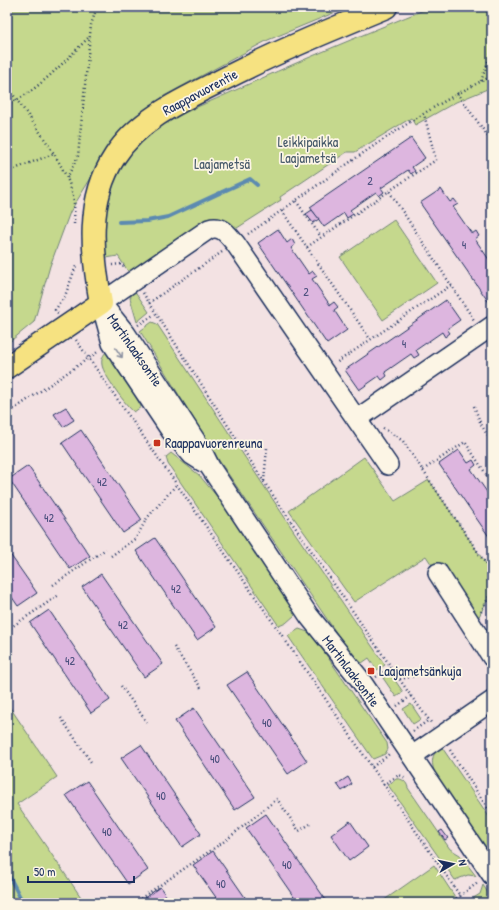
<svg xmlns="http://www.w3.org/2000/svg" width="499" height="910" font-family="'Patrick Hand',sans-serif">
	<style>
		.green { fill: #c5d88d; stroke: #708476 }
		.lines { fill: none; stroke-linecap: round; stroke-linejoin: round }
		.stream { stroke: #5c8ab1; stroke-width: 4 }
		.building { fill: #ddb6df; stroke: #1b2f5e }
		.minor-casing { stroke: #1b2f5e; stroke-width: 22 }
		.major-casing { stroke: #1b2f5e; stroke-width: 25 }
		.path { stroke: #1b2f5e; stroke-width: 2.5; stroke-dasharray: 1 3; stroke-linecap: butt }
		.minor { stroke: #fcf5e5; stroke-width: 19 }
		.major { stroke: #f6e281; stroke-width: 22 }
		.oneway { stroke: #8c92a2 }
		.poi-dot { fill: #c8321e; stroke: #fcf5e5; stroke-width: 1.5 }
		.labels { text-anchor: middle; stroke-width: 3.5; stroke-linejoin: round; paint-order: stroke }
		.number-label { font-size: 12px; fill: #4c517e }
		.street-label { font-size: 14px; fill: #1b2f5e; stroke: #fcf5e5 }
		.park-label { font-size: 14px; fill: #46596a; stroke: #fcf5e5 }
		.poi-label { font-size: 14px; fill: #1b2f5e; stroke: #fcf5e5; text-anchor: start }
	</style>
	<rect width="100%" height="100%" fill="#f3e2e3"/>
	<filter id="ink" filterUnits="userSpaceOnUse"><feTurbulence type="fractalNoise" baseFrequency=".025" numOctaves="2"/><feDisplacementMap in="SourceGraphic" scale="8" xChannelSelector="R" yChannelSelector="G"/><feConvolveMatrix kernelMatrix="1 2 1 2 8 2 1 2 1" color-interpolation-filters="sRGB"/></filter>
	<g filter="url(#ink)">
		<g class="green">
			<path d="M7,7H348L268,40L164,96L133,119L110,147L70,212L50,266L34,322L7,344Z"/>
			<path d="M431,7H492V87L456,102L415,125L411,118L355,152H347L280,197L281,200L234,230L222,229L134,280L118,256L106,258C105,248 103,238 103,228C105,196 120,161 144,139C167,117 199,107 227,94C294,63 362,35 431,7Z"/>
			<path d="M394,220L437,283L383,320L340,257Z"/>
			<path d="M134,290L149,312L137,322L130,298Z"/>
			<path d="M152,322L157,324L295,533L385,665L377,670L369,658L362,663L348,650L218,459L140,331Z"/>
			<path d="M107,351L123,367L141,407L134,412C127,407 103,374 102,365C101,359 103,355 107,351Z"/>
			<path d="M171,453L199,475L224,505L291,605L295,615L286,623L279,626L168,464L166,457Z"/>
			<path d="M364,457L395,501L429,480L492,573V591L473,628L426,556L354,602L289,511Z"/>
			<path d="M299,629L311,633L387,743L388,749L385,754L373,759L288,636Z"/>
			<path d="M390,673L403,692L396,697L383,678Z"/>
			<path d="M7,703L57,777L17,804L85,903H7Z"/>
			<path d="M411,704L421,719L413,724L403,709Z"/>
			<path d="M441,746L492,821V857L436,776C431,763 430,756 441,746Z"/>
			<path d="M396,779C402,778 407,782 408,788L450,849L460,855L476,876L468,875L455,880L388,785Z"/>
			<path d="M434,865L459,903H380Z"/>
			<path d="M483,885L492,899V903H470V900L480,894Z"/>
		</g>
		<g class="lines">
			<g class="stream">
				<path d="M119,222L147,221L168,217L250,179L257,185"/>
				<path d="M7,872L23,903"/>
			</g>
		</g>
		<g class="building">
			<path d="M411,138L425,158L412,167L415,171L411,174L408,170L381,188L384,192L379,196L376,192L350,210L353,214L347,218L344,213L324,227L310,207Z"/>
			<path d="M441,189L450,202L454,199L458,204L453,207L472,234L476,231L479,236L475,239L492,264V303L490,304L420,203Z"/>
			<path d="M312,210L319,219L313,223L306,214Z"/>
			<path d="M278,229L287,243L292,239L295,245L291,248L309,274L313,271L317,276L312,279L330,305L334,302L338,307L334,310L347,330L327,344L258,243Z"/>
			<path d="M446,300L460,320L447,329L450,333L445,337L442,332L416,350L419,355L414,358L411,354L385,372L387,376L382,380L379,376L359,390L345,370Z"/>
			<path d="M66,407L74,420L63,427L54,414Z"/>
			<path d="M81,430L142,520L123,533L62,443Z"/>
			<path d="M459,450L468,463L473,460L476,465L471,469L489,495L492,493V541L439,464Z"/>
			<path d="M28,466L90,556L70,569L9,479Z"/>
			<path d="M155,538L216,627L197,640L136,551Z"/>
			<path d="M7,550L37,593L18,606L7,590Z"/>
			<path d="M101,574L163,664L144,677L82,587Z"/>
			<path d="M49,610L110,700L91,713L30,623Z"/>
			<path d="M247,672L307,761L288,774L227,685Z"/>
			<path d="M194,708L255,797L235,810L175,721Z"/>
			<path d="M141,745L201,834L182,847L121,758Z"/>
			<path d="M348,777L352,784L342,791L337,784Z"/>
			<path d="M87,781L148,870L128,884L66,795Z"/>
			<path d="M266,814L328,903H298L246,828Z"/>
			<path d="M350,821L368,847L349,861L331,835Z"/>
			<path d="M442,830L448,838L445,840L439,832Z"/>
			<path d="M213,851L249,903H220L193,865Z"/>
			<path d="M160,887L171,903H141L140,901Z"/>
		</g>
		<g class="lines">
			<g class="minor-casing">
				<g id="minor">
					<path d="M101,303L126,334L201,449L210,467L309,616L359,678L492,875"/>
					<path d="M101,303L209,229C222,225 227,234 235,243L388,465"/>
					<path d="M103,310L112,343L171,431L192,455L203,462"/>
					<path d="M357,419L492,326"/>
					<path d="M438,573L492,657"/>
					<path d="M412,756L492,701"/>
				</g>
			</g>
			<g class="major-casing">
				<path id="major" d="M7,367L101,303C92,254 86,200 115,156C139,119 182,100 220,81C274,53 330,30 386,7"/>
			</g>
			<g class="path">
				<path d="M481,81L492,51"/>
				<path d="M7,86C27,115 66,163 73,196C75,206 74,217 74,227"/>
				<path d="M457,93L492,142"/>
				<path d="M7,104C32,97 70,56 89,37"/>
				<path d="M7,172L53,154"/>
				<path d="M67,178L78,156L91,25L97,7"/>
				<path d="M389,191L436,160L424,114"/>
				<path d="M296,201L321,237"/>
				<path d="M282,211L370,339"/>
				<path d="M248,234C327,180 405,118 492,76"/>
				<path d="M307,247L389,191L451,285L336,363"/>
				<path d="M112,265L122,264L125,268"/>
				<path d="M451,285L474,320"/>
				<path d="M143,293L264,482L411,696L432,724"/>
				<path d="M149,303L222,252"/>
				<path d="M58,313L55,310L65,296L76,266"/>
				<path d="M138,325L155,314"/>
				<path d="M76,340L281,634L465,903"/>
				<path d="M474,406L480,422L492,444"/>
				<path d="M7,414L99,351"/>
				<path d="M383,428L403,441L492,573"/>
				<path d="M423,470L465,442L486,474"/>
				<path d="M492,470L486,474L492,483"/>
				<path d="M264,481L267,448"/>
				<path d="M111,556L136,538L147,518L177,484"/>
				<path d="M53,585L106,549"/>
				<path d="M481,612L492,591"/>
				<path d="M7,630L59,595"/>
				<path d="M174,647L201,688"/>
				<path d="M376,677L391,667"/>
				<path d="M400,679L416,676"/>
				<path d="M121,686L148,724"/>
				<path d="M397,706L411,696"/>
				<path d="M61,718L91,762"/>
				<path d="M413,731L429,720"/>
				<path d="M450,750L492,815"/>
				<path d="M372,767L386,757L390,753"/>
				<path d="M383,785L399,775L406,778"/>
				<path d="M134,903L226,840L277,799L299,831L310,824"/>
				<path d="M450,903L479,882"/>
			</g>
			<use href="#minor" class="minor"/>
			<use href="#major" class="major"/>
		</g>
		<defs><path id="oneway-shaft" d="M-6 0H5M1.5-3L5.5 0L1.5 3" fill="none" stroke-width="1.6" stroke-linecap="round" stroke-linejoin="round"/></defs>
		<use class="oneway" href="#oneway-shaft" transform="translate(119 353) rotate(56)"/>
	</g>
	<g class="poi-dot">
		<rect x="153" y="439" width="8" height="8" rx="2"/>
		<rect x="367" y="667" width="8" height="8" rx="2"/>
	</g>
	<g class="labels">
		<g class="number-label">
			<text x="370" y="185">2</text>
			<text x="464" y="249">4</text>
			<text x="306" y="296">2</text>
			<text x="404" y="348">4</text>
			<text x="102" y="486">42</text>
			<text x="49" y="522">42</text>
			<text x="176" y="593">42</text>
			<text x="123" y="629">42</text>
			<text x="70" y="665">42</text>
			<text x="267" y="727">40</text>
			<text x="215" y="763">40</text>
			<text x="161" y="800">40</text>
			<text x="107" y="836">40</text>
			<text x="287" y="869">40</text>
			<text x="221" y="888">40</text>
		</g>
		<g class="street-label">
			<text transform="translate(200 92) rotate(-28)" y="5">Raappavuorentie</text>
			<text transform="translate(135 350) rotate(55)" y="5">Martinlaaksontie</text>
			<text transform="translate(351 671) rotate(53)" y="5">Martinlaaksontie</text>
		</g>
		<g class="park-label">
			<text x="308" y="147">Leikkipaikka<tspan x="308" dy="16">Laajametsä</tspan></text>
			<text x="222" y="169">Laajametsä</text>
		</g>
		<g class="poi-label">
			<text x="165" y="448">Raappavuorenreuna</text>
			<text x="379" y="676">Laajametsänkuja</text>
		</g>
	</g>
	<rect width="499" height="910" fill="none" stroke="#fcf5e5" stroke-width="24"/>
	<rect x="12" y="12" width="475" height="886" fill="none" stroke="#1b2f5e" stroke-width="1.5" filter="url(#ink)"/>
	<g transform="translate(453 864) rotate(81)" stroke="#fcf5e5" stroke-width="3" paint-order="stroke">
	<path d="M0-3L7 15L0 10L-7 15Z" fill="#1b2f5e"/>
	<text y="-6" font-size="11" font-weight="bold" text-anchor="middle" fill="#1b2f5e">N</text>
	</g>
	<path d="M28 876v6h106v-6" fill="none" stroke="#1b2f5e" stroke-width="2"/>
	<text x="34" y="876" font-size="12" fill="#1b2f5e" stroke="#fcf5e5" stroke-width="3" paint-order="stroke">50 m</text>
</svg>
